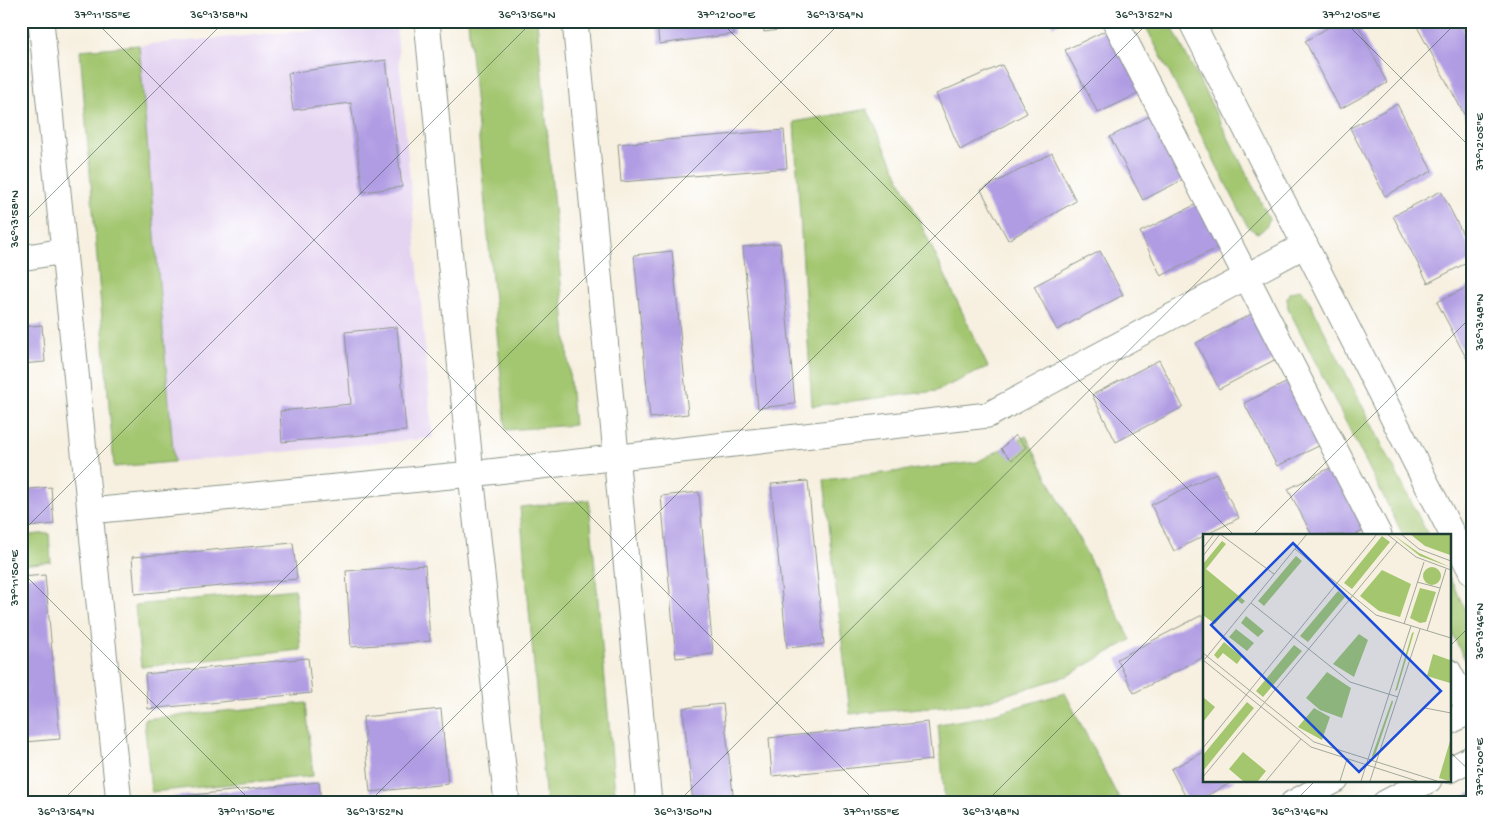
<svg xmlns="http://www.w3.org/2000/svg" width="1493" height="824" font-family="'Gochi Hand',sans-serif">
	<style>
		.built { fill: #e4d3f1 }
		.green { fill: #a3c66f; stroke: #618252 }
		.building { fill: #b09ce3 }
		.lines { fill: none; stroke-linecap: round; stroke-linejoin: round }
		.street-casing { stroke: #8b968a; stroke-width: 27 }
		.street { stroke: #fff; stroke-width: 25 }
		.ticks { fill: none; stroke: #1f3d34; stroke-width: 1; stroke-opacity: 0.45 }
		.inset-road { fill: none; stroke: #a1a89b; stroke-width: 1 }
		.view { fill: #1d4ed8; fill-opacity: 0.15; stroke: #1d4ed8; stroke-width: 2.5 }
		.inset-edge { fill: none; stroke: #1f3d34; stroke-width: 2.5 }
		.neatline { fill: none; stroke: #1f3d34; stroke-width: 2 }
		.ticks-label { font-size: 12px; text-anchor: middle; fill: #1f3d34 }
	</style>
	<rect width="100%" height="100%" fill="#fff"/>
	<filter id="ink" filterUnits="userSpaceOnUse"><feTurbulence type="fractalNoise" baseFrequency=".02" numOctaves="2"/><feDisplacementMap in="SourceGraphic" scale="10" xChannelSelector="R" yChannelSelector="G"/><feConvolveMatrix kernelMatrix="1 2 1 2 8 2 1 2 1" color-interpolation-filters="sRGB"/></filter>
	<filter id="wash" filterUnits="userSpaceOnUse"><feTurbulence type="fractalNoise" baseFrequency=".0096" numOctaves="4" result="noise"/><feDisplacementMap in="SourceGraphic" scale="20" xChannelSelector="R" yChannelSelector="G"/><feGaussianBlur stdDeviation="1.12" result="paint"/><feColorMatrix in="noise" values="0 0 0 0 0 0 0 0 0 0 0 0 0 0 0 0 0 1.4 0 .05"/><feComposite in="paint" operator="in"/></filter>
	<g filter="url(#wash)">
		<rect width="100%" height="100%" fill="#f7f0e0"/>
		<path class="built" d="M396,23L433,438L174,462L139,45Z"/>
		<g class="green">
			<path d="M468,21H537L574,425L506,430Z"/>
			<path d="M1143,21H1169L1269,218C1267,226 1265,230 1257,233L1248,227Z"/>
			<path d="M139,45L174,462L114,467L80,50Z"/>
			<path d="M867,109L988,367L936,391L812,406L794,122Z"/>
			<path d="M1300,289L1306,295L1428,535H1403L1288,308L1287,298L1289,293Z"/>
			<path d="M1026,436L1131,640L1067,676L979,703L850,714L824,480L977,462Z"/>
			<path d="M589,500L616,803H546L520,507Z"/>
			<path d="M49,533L51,562L21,565V536Z"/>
			<path d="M1449,577L1472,622V673L1449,628Z"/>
			<path d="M295,589L301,650L141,667L135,605Z"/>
			<path d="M1065,693L1121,803H945L938,724L982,717Z"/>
			<path d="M306,703L313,776L151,792L144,719Z"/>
		</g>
		<g id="blocks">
			<g class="building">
				<path d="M657,21H733L734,34L659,44Z"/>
				<path d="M763,21H830V23L764,32Z"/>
				<path d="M1051,21H1064L1053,26Z"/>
				<path d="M1339,21H1356L1387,83L1340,109L1305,41Z"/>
				<path d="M1414,21H1459L1472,45V129Z"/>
				<path d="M1113,27L1146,90L1098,113L1065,50Z"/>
				<path d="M386,60L402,187L363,192L351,103L293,110L288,73Z"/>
				<path d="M1002,65L1027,113L960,150L936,94Z"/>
				<path d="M1397,104L1432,171L1385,196L1350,128Z"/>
				<path d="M1157,112L1190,176L1143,200L1110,137Z"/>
				<path d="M784,130L787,168L621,182L618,144Z"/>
				<path d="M1052,153L1076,201L1008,240L981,190Z"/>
				<path d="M1441,191L1472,252V260L1428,283L1393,216Z"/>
				<path d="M1203,201L1225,244L1161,276L1140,232Z"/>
				<path d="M780,243L795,404L758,408L743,247Z"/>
				<path d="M672,251L688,414L650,418L634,255Z"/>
				<path d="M1100,251L1123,295L1057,330L1034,286Z"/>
				<path d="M1472,285V369L1437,302Z"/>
				<path d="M1257,311L1280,357L1219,389L1196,343Z"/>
				<path d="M42,325L45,362L21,364V327Z"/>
				<path d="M397,327L406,431L282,442L280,411L351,404L345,332Z"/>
				<path d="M1159,360L1183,407L1116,442L1092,395Z"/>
				<path d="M1292,380L1325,443L1277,466L1244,403Z"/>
				<path d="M1015,435L1026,447L1012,460L1001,449Z"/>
				<path d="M1336,465L1369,528L1355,535H1312L1288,489Z"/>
				<path d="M1216,473L1239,518L1174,551L1151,505Z"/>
				<path d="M808,481L824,644L787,648L771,484Z"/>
				<path d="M51,487L54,524L21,528V490Z"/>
				<path d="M699,492L713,654L676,658L661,496Z"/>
				<path d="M293,543L297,579L135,594L132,557Z"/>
				<path d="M425,565L430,641L351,647L346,571Z"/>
				<path d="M45,575L60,739L24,742L21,708V577Z"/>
				<path d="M1204,614V657L1134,693L1117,659Z"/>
				<path d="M308,658L312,693L148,709L145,674Z"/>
				<path d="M723,704L734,803H693L683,708Z"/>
				<path d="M441,709L448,784L370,792L363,717Z"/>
				<path d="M928,722L932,760L772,776L769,738Z"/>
				<path d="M1204,752V780H1236L1193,803H1189L1171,769Z"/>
				<path d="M319,782L321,803H155L154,799Z"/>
				<path d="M1472,792V803H1450Z"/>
			</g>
		</g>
	</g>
	<g filter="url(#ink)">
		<use href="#blocks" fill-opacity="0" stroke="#8b968a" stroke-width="1"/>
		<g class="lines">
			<g class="street-casing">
				<g id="street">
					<path d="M41,21L119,803"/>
					<path d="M427,21L471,474L507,803"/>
					<path d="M575,21L649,803"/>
					<path d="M1115,21L1379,535"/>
					<path d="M1191,21L1472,573"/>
					<path d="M21,258L64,251"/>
					<path d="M90,511L471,474L988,415L1305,245"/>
					<path d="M1449,672L1472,716"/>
					<path d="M1449,722L1472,710"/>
					<path d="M1449,770L1472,758"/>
					<path d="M1293,803L1336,780"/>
					<path d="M1385,803L1429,780"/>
				</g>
			</g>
			<use href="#street" class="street"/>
		</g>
	</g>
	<path class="ticks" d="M95,21L877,803M720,21L1234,535M1344,21L1472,149M21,225L225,21M21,533L533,21M1253,535L1472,316M21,571L253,803M1449,647L1472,624M1449,751L1472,773M60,803L842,21M368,803L1150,21M677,803L1458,21M985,803L1204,584M1293,803L1316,780"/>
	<g transform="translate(1203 534)">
		<rect width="248" height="248" fill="#f7f0e0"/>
		<path d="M189,0L216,19L247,33L217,22ZM207,0H247V21L222,12ZM179,2L187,8L149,55L141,49ZM19,7L23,10L3,35L42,67L39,70L33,65L12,90L0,81V30ZM93,22L99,27L61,72L55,67ZM220 42a9 9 0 1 1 18 0a9 9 0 1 1-18 0ZM179,36L208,50L197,83L176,77L157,62ZM217,54L233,58L223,88L217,89L207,84ZM135,57L142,63L105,108L97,102ZM43,82L61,97L55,103L38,89ZM33,95L51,109L44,117L26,103ZM211,98L194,156L192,157L209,99ZM156,100L165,106L151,143L130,130ZM21,108L39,123L34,130L20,119L15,125L11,121ZM91,111L99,117L60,163L53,157ZM230,120L247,126V149L224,142ZM124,138L148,154L139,184L117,176L103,164ZM0,163L12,173L0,188ZM189,166L190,168L171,224L169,222ZM44,168L51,174L0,237V221ZM111,174L127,183L119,206L95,193ZM247,207L248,241L246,247L236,244ZM40,218L63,237L55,247H40L26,235Z" fill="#a3c66f"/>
		<path class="inset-road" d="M17,0L71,40M184,0L213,23L248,36M198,0L216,15L248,27M0,14L11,0M92,15L173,81L248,104M0,22L17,0M214,48L237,54M48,69L147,148L195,163M201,90L221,28M224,97L243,35M0,119L111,208L234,247M2,125L104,0M0,126L108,213L214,247M222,174L248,179M0,214L174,0M0,243L194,8M63,247L98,205M137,247L144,225M158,247L208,92M167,247L217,95"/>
		<path class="view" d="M90,9L238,157L156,238L8,91Z"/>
		<rect width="248" height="248" class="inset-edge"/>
	</g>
	<rect width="1493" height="824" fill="none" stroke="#fff" stroke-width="55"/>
	<rect x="28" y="28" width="1438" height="768" class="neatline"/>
	<g class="ticks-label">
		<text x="102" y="18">37°11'55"E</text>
		<text x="219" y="18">36°13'58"N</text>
		<text x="527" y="18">36°13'56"N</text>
		<text x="726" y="18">37°12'00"E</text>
		<text x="835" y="18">36°13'54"N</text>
		<text x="1144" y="18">36°13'52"N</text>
		<text x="1351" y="18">37°12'05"E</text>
		<text transform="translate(1479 142) rotate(-90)" y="4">37°12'05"E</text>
		<text transform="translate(14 219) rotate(-90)" y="4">36°13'58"N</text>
		<text transform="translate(1479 322) rotate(-90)" y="4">36°13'48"N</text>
		<text transform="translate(14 578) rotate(-90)" y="4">37°11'50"E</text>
		<text transform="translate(1479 631) rotate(-90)" y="4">36°13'46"N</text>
		<text transform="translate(1479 767) rotate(-90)" y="4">37°12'00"E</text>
		<text x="66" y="815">36°13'54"N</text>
		<text x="246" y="815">37°11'50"E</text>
		<text x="375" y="815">36°13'52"N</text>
		<text x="683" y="815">36°13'50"N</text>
		<text x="871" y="815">37°11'55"E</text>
		<text x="991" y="815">36°13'48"N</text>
		<text x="1300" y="815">36°13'46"N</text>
	</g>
</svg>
